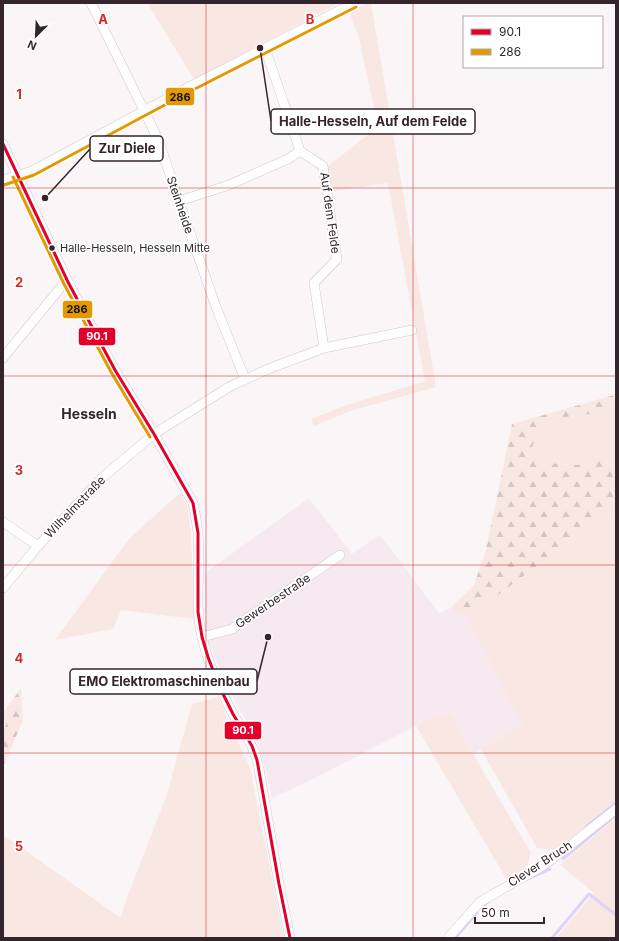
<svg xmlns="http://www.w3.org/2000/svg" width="619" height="941" font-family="Inter,sans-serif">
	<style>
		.built { fill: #f6e9ef }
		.green { fill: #f8e7e3 }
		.forest { fill: url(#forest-firs) }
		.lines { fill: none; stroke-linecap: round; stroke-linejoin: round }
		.stream { stroke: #dfd3fa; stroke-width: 3 }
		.minor-casing { stroke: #d0c7cb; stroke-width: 10 }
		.minor { stroke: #fefefe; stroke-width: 9 }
		.bus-1-casing { stroke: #fff; stroke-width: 6 }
		.bus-2-casing { stroke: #fff; stroke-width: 6 }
		.bus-1 { stroke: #e4002b; stroke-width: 3 }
		.bus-2 { stroke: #e49904; stroke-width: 3 }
		.grid { fill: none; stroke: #d62828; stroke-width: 1; stroke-opacity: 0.55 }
		.bus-dot { fill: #34252c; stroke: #fff; stroke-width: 1.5 }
		.labels { text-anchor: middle; stroke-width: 3.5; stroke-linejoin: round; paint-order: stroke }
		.bus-label { font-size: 11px; fill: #34252c; stroke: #fff; text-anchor: start }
		.street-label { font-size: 12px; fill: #34252c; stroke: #fff }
		.quarter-label { font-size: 14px; font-weight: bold; fill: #34252c; stroke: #fff }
		.grid-label { font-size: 13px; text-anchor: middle; font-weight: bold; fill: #d62828; stroke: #fff; stroke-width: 3.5; stroke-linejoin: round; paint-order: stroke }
		.leader { fill: none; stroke: #34252c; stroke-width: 1.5 }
		.callout-dot { fill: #34252c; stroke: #fff; stroke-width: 1.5 }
		.callout { fill: #fff; stroke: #34252c; stroke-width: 1.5 }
		.callout-label { font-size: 13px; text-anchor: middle; font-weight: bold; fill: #34252c }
		.line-badge { stroke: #fff; stroke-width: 1.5 }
		.badge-label { font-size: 11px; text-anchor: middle; font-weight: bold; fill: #fff }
		.pale-badge-label { font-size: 11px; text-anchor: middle; font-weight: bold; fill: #111 }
	</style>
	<defs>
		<pattern id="forest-firs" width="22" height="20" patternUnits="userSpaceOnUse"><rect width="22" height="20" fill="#f8e7e3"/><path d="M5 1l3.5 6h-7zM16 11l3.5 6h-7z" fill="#d5c6c3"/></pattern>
	</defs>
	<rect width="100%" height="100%" fill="#faf6f8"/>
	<path class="built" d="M309,498L352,554L380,535L439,613L450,608L467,618L522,725L473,754L451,715L440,713L315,778L272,798L263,759L254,735L234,699L207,639L204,574Z"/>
	<g class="green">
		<path d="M147,3H340L194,79Z"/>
		<path d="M367,3H371L436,387L350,411L314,426L311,419L344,406L425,381L388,183L333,191L327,167L378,127L359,38L349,12Z"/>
		<path d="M616,411V458L579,465L547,463L532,448L537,431L557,418Z"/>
		<path d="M180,493L188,507L191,534L194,619L121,610L113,629L55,640L129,539Z"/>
		<path d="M612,510L616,517V801L582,829L554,850L537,848L481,749L522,725L467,618Z"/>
		<path d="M218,697L250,768L284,938H3V835L121,918L125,903L167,794L192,704Z"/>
		<path d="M440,713L451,715L473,754L531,853L527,867L507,880L416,726Z"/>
		<path d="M616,818V938H556L594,893L560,865Z"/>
	</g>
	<g class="forest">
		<path d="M614,395L616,411L557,418L537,431L532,448L547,463L579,465L616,457V517L612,510L467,618L450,608L474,585L486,550L512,424Z"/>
		<path d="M21,688L23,720L3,767V731L6,724L3,713Z"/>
	</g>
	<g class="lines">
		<g class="stream">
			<path d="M586,827L616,803"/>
			<path d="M563,859L616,815"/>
			<path d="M527,879L550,869"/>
			<path d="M483,906L489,901"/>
			<path d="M455,938L477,913"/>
			<path d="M552,938L589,894L616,915"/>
		</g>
		<g class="minor-casing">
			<g id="minor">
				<path d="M91,3L158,139L179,201L216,307L245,379"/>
				<path d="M265,48L300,151L323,166L337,259L314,283L324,348"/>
				<path d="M3,144L68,282L115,370L154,434L193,503C195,513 197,523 198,533C201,567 194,604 202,637C208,664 220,690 233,714C240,726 248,738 254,751C256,757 258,763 259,769L279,884L290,938"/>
				<path d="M3,180L32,171L187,88L354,3"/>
				<path d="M179,201L229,185L288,159L300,151"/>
				<path d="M3,358L61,287L68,282"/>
				<path d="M3,522L38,546"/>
				<path d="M3,588L38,546L103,477L154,434L229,387L268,369L324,348L412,330"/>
				<path d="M202,637L232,629L340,555"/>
				<path d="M448,938L479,903L485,899L544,865L568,847L616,809"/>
			</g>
		</g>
		<use href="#minor" class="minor"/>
		<g class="bus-1-casing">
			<path id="bus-1" d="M3,144L68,282L115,370L154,434L193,503L198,533V612L202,637L208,657L219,686L233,714L252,746L257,760L279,884L290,938"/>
		</g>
		<g class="bus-2-casing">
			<g id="bus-2">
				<path d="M13,177L64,284L111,372L150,437"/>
				<path d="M4,185L34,175L189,92L356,7"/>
			</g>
		</g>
		<use href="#bus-1" class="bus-1"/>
		<use href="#bus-2" class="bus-2"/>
	</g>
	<path class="grid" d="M206,3V938M413,3V938M3,188H616M3,376H616M3,565H616M3,753H616"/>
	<circle class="bus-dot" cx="52" cy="248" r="3.5"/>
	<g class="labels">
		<g class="bus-label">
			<text x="60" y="252">Halle-Hesseln, Hesseln Mitte</text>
		</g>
		<g class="street-label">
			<text transform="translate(180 205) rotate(71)" y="4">Steinheide</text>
			<text transform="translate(330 213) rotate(82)" y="4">Auf dem Felde</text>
			<text transform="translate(75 507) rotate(-46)" y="4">Wilhelmstraße</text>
			<text transform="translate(273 601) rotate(-34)" y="4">Gewerbestraße</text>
			<text transform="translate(540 864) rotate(-33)" y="4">Clever Bruch</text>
		</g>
		<g class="quarter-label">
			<text x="89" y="419">Hesseln</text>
		</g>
	</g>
	<g class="grid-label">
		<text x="103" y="24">A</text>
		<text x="310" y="24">B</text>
		<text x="19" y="99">1</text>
		<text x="19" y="287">2</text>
		<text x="19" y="475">3</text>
		<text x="19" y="663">4</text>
		<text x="19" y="851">5</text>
	</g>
	<path class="leader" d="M260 48L271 121M45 198L90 149M268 637L257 681"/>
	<g class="callout-dot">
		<circle cx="260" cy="48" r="4"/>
		<circle cx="45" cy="198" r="4"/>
		<circle cx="268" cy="637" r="4"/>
	</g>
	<g class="callout">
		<rect x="271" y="109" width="204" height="25" rx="4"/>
		<rect x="90" y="136" width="73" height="25" rx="4"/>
		<rect x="70" y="669" width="187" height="25" rx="4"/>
	</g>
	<g class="callout-label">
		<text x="373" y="126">Halle-Hesseln, Auf dem Felde</text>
		<text x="127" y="153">Zur Diele</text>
		<text x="164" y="686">EMO Elektromaschinenbau</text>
	</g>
	<g class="line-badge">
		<rect x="165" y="87" width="30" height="19" rx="4" fill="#e49904"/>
		<rect x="62" y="300" width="31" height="19" rx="4" fill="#e49904"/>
		<rect x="78" y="327" width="38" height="19" rx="4" fill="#e4002b"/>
		<rect x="224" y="721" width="38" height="19" rx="4" fill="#e4002b"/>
	</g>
	<g class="badge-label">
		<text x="97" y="340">90.1</text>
		<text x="243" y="734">90.1</text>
	</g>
	<g class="pale-badge-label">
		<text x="180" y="101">286</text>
		<text x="77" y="313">286</text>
	</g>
	<rect width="619" height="941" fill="none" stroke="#34252c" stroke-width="8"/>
	<rect x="463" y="16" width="140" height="52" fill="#ffffff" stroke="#aea8ab"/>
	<rect x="471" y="29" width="20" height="6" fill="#e4002b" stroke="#aea8ab"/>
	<text x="499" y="36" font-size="12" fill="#34252c">90.1</text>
	<rect x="471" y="49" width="20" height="6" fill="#e49904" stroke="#aea8ab"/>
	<text x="499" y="56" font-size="12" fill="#34252c">286</text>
	<g transform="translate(36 36) rotate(204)" stroke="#ffffff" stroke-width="3" paint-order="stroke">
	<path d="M0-3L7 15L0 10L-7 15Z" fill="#34252c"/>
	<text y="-6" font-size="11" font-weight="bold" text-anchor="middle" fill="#34252c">N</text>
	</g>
	<path d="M475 917v6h69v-6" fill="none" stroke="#34252c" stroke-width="2"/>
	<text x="481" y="917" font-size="12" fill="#34252c" stroke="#ffffff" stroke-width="3" paint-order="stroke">50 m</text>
</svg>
